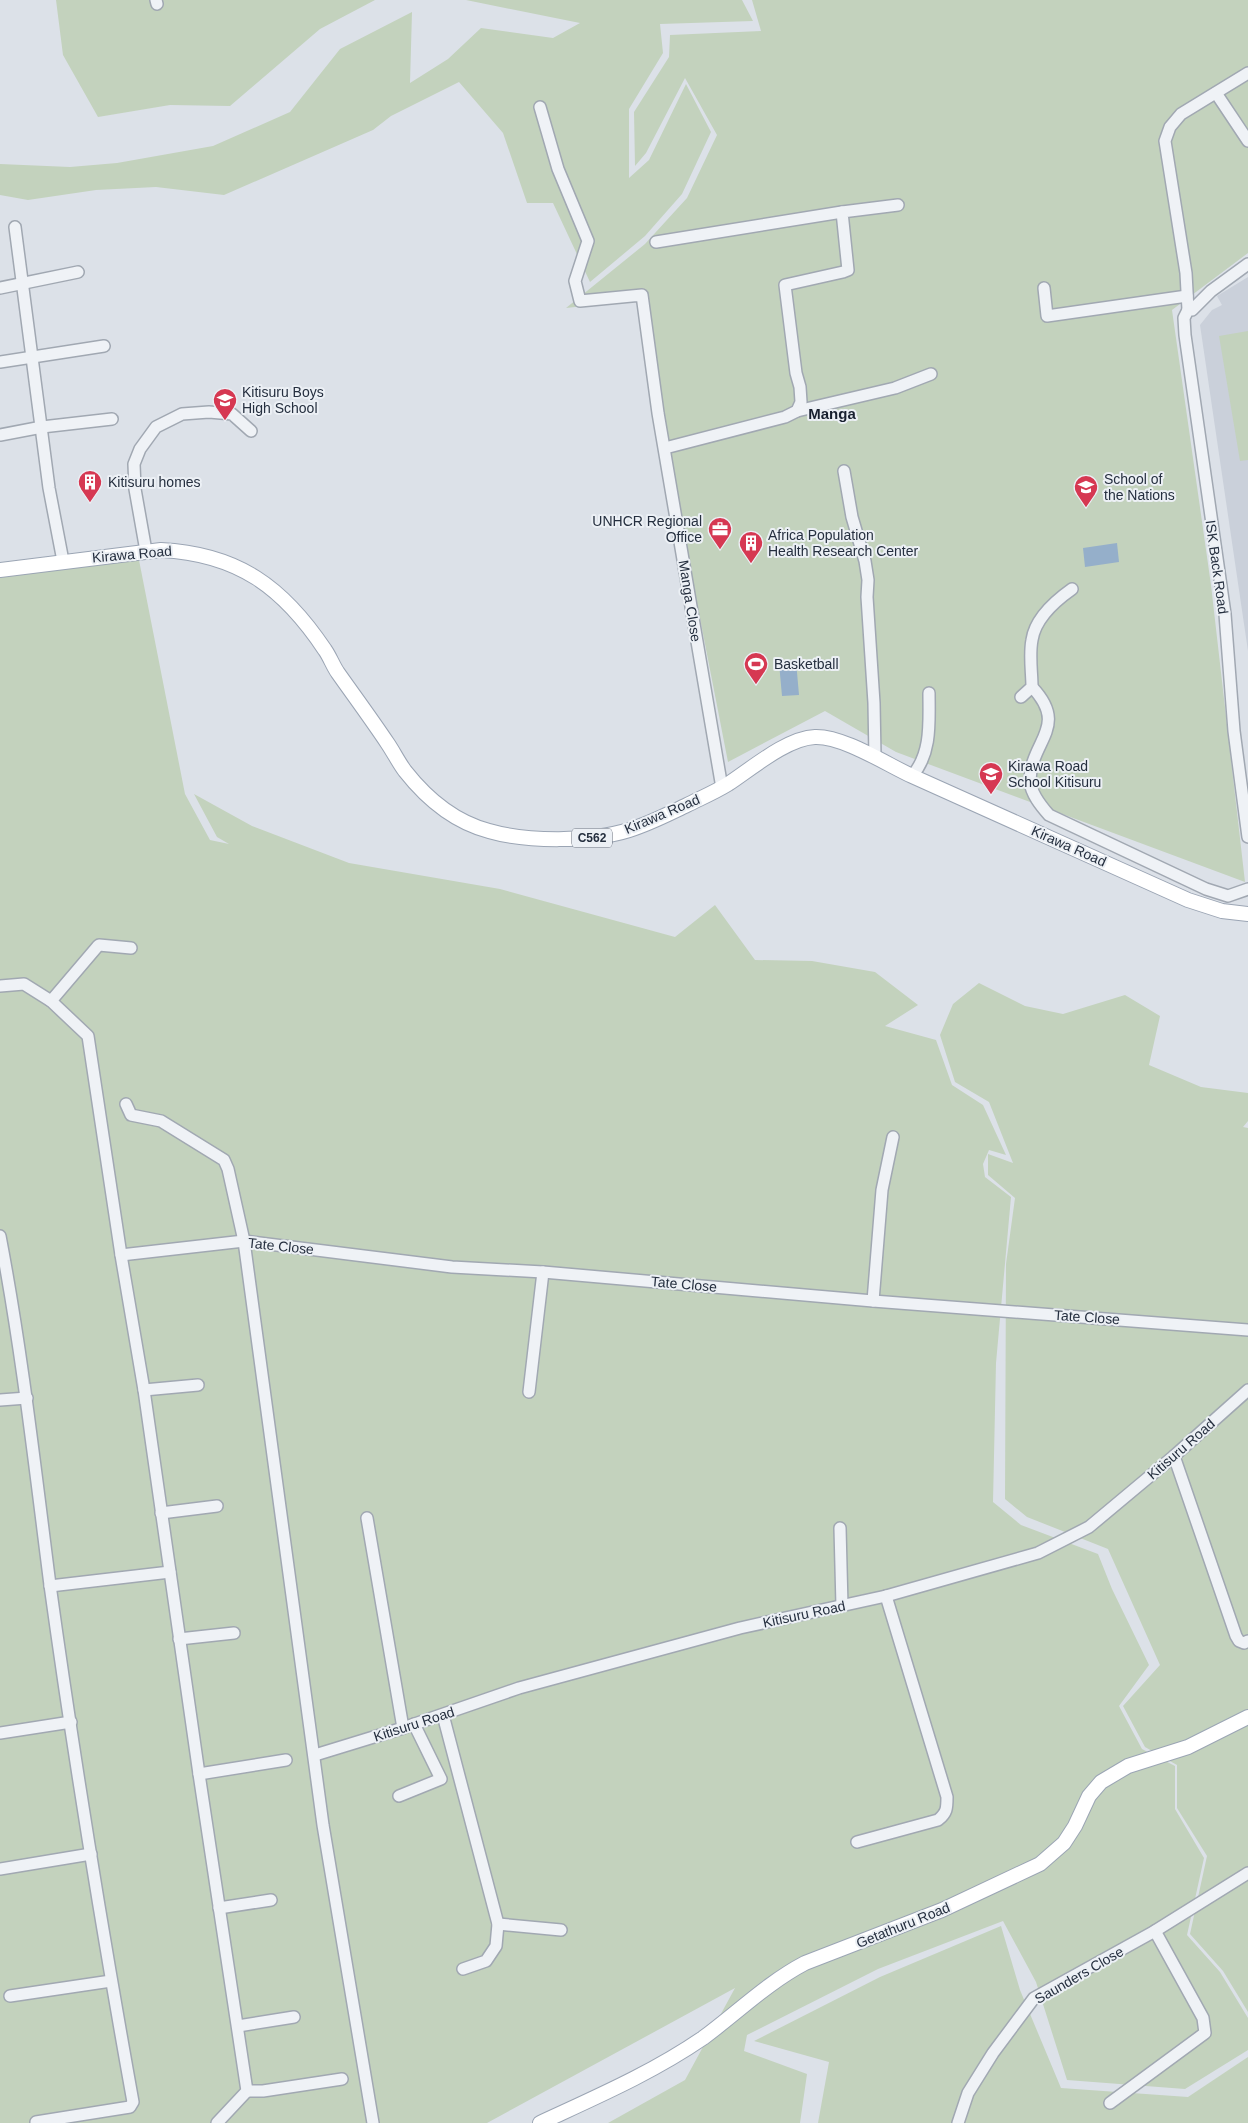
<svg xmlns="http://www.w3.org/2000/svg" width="1248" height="2123" font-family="Arial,sans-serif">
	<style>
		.built { fill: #cad0da }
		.green { fill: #c3d2bd }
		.water { fill: #95afca }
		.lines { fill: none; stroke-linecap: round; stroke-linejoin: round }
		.minor-casing { stroke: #a1a8b2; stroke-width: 14 }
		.major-casing { stroke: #9ba5b4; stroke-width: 16 }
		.minor { stroke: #eff2f6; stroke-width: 11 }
		.major { stroke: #fff; stroke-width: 14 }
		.labels { text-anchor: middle; stroke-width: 4; stroke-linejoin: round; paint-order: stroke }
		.shield { fill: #ecf0f5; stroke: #616976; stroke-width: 1 }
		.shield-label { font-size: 12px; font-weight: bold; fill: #252f3f }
		.poi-label { font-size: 14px; fill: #252f3f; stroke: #ecf0f5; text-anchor: start }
		.street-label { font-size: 14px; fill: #252f3f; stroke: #ecf0f5 }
		.neighbourhood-label { font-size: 15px; font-weight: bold; fill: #18202f; stroke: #ecf0f5 }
	</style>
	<rect width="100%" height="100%" fill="#dce1e8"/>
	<path class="built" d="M1248,277V651L1200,325L1212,310L1222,305L1217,296Z"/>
	<g class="green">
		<path d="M56,0H375L320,29L230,106L170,105L98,117L63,55Z"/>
		<path d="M466,0H742L753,21L660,24L663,53L629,109V178L649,160L686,84L711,132L682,194L645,236L590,282L553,203H527L503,133L459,82L391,116L373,130L224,195L156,187L96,190L28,200L0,195V164L70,167L117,163L213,146L290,112L340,49L412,12L410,83L448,59L481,28L553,38L580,23Z"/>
		<path d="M752,0H1248V253L1172,310L1211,585L1245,882L896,752L825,711L728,762L638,300L566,308L645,244L687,198L717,135L685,78L646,153L635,166L634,112L669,57L670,35L761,31Z"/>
		<path d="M1248,331V460L1240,461L1219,336Z"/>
		<path d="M138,555L185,794L210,840L229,844L217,837L194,794L252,826L349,863L500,889L675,937L715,905L755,960L812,961L875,972L918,1005L885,1026L936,1040L952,1085L983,1105L1006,1155L989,1150L983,1164L985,1177L1011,1197L996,1363L993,1502L1021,1525L1098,1554L1112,1589L1149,1665L1119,1706L1142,1749L1175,1766V1809L1204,1858L1187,1935L1220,1972L1248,2018V2050L1185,2089L1067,2080L1036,1982L1003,1921L878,1969L747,2035L744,2051L807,2074L800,2123H608L685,2080L735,1988L487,2123H0V575Z"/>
		<path d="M979,983L1025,1006L1063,1014L1125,995L1160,1016L1149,1065L1201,1087L1248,1093V1121L1243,1127L1248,1128V2012L1223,1971L1190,1934L1207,1856L1177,1808V1765L1145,1747L1123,1706L1160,1665L1108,1549L1027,1517L1005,1499L1006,1264L1015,1198L988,1175V1154L1013,1163L989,1102L955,1082L940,1035L953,1004Z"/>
		<path d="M1001,1926L1020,1990L1061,2088L1188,2097L1248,2057V2123H818L829,2062L754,2041L880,1977Z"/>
	</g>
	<g class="water">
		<path d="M1117,543L1119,562L1085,567L1083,548Z"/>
		<path d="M796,661L799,695L782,696L779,663Z"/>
	</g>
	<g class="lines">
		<g class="minor-casing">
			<g id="minor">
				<path d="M156,0L157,4"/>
				<path d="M1216,93L1248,141"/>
				<path d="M540,107L558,169L588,241L575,281L580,301L642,295L658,413L722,788"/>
				<path d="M15,227L49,488L63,561"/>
				<path d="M656,242L842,212"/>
				<path d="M1248,264L1211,291L1192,310H1188L1184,318L1185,335L1225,614L1234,731L1248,837"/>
				<path d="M0,288L78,272"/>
				<path d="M1044,288L1047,316L1187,296"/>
				<path d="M1188,310L1186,273L1165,141L1170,127L1181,114L1248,73"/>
				<path d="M0,362L104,346"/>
				<path d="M797,411L895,388L931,374"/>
				<path d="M0,435L42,427L112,419"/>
				<path d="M665,448L785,417L797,411L801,402L800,387L796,373L785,285L843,272L848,270L842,212L898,205"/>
				<path d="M844,471L852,517L865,561L868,580L867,597L874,703L875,757"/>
				<path d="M146,551L135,489L134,464L140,449L156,427L182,414L209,412L232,414L251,431"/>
				<path d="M1032,687C1070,727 1030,741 1030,781C1031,794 1041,806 1049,815L1206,889L1228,896L1248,889"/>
				<path d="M1021,697L1032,687C1032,673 1029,655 1032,640C1035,619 1055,601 1072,589"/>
				<path d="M912,776C932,753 929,722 929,693"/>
				<path d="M0,986L24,984L51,1001L88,1036L121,1255L144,1390L199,1774L247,2091L217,2123"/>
				<path d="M51,1001L97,947L99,945L131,948"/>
				<path d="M126,1104L131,1115L161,1121L224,1160L228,1169L244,1241L323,1825L373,2123"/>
				<path d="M0,1236C22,1351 35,1468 50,1585C74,1758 102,1930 133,2102L130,2107L36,2122"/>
				<path d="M121,1255L244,1241L452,1267L543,1272L873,1301L1248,1330"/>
				<path d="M873,1301L882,1190L893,1137"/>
				<path d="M144,1390L198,1385"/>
				<path d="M529,1392L543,1272"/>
				<path d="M0,1400L27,1398"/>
				<path d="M1174,1456L1236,1636L1239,1641L1244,1643L1248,1641"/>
				<path d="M161,1513L217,1506"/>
				<path d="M367,1518L403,1728"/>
				<path d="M840,1528L842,1606"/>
				<path d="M50,1586L170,1572"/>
				<path d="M179,1639L234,1633"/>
				<path d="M443,1715L498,1924L496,1946L486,1961L463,1969"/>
				<path d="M0,1733L71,1722"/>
				<path d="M315,1755L403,1728L519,1688L740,1628L886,1596L1038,1553L1089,1527L1174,1456L1248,1390"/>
				<path d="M199,1774L286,1760"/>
				<path d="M399,1796L441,1779L414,1724"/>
				<path d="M857,1842L938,1820C947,1813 947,1808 947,1797L886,1596"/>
				<path d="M0,1869L91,1854"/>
				<path d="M219,1908L271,1900"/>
				<path d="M498,1924L561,1930"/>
				<path d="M10,1996L111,1981"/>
				<path d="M238,2026L294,2017"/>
				<path d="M247,2091H263L342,2079"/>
				<path d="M1110,2103L1205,2033L1203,2018L1155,1931"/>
				<path d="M958,2123L968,2093L993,2053L1034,1998L1155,1931L1248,1873"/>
			</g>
		</g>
		<g class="major-casing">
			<g id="major">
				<path d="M0,570L161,550C238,554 283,587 325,650C330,657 333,666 338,673C355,697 372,720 388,744C394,753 399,763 405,771C427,799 455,822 489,831C527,842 591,842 629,830C649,824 668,814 687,805C701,798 715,792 728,784C751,769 787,738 815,737C843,736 886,764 912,776L1188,900L1222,911L1248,914"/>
				<path d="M540,2123C596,2097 652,2073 703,2038C737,2013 767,1983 805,1963L942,1910L1040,1864L1064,1843L1075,1826L1089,1796L1101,1782L1128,1766L1188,1747L1248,1717"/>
			</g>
		</g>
		<use href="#minor" class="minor"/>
		<use href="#major" class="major"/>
	</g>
	<defs>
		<g id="school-pin" transform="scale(1.25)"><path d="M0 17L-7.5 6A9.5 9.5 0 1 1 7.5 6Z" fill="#d63852" stroke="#ecf0f5"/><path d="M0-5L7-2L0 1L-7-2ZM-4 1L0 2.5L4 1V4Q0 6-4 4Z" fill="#fff"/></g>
		<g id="building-pin" transform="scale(1.25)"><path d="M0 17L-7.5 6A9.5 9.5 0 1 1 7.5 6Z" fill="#d63852" stroke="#ecf0f5"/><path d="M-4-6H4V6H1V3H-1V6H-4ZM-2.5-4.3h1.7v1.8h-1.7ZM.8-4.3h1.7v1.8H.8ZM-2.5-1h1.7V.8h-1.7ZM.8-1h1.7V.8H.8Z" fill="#fff"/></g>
		<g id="office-pin" transform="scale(1.25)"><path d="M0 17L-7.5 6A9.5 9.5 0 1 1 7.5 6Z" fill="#d63852" stroke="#ecf0f5"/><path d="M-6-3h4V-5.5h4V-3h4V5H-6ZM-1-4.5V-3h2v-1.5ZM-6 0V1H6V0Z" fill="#fff"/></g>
		<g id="stadium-pin" transform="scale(1.25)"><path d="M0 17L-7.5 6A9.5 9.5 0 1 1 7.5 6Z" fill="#d63852" stroke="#ecf0f5"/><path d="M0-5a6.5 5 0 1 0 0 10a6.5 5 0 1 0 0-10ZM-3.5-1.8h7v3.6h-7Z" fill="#fff"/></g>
	</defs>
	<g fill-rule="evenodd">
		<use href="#school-pin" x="225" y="400"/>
		<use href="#building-pin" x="90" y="482"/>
		<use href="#school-pin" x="1086" y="487"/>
		<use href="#office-pin" x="720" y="529"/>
		<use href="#building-pin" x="751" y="543"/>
		<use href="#stadium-pin" x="756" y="664"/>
		<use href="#school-pin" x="991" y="774"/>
	</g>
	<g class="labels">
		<rect class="shield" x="572" y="828.5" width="40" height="19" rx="4"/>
		<g class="shield-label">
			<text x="592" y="842">C562</text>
		</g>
		<g class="poi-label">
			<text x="242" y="397">Kitisuru Boys<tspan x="242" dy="16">High School</tspan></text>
			<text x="1104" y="484">School of<tspan x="1104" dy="16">the Nations</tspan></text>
			<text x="108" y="487">Kitisuru homes</text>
			<text x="702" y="526" text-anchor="end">UNHCR Regional<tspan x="702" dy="16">Office</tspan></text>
			<text x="768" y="540">Africa Population<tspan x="768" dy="16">Health Research Center</tspan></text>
			<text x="774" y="669">Basketball</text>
			<text x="1008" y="771">Kirawa Road<tspan x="1008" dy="16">School Kitisuru</tspan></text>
		</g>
		<g class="street-label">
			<text transform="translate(132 554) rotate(-5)" y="5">Kirawa Road</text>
			<text transform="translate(1217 567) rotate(82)" y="5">ISK Back Road</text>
			<text transform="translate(690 601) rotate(81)" y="5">Manga Close</text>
			<text transform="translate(662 814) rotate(-23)" y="5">Kirawa Road</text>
			<text transform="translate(1069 846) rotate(24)" y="5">Kirawa Road</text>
			<text transform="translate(281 1246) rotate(6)" y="5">Tate Close</text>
			<text transform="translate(684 1284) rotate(5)" y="5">Tate Close</text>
			<text transform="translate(1087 1317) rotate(4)" y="5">Tate Close</text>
			<text transform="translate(1181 1449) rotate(-41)" y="5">Kitisuru Road</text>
			<text transform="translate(804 1614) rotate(-12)" y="5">Kitisuru Road</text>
			<text transform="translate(414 1724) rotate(-18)" y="5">Kitisuru Road</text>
			<text transform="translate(903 1925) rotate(-22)" y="5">Getathuru Road</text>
			<text transform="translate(1079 1975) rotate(-30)" y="5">Saunders Close</text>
		</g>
		<g class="neighbourhood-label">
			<text x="832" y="419">Manga</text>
		</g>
	</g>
</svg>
